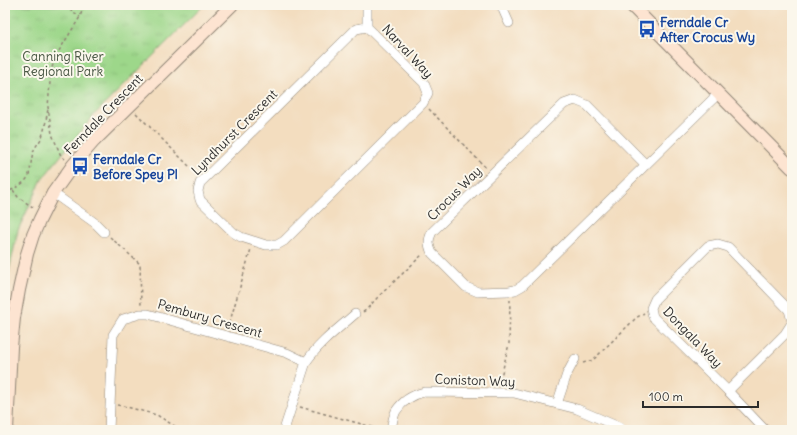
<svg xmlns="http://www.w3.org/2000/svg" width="797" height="435" font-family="Delius,sans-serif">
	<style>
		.grass { fill: url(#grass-tufts); stroke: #64815a }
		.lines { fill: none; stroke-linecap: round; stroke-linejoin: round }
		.street-casing { stroke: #8f8475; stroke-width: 10 }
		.secondary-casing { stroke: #8f8475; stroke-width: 14 }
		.path { stroke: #8f8475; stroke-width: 1.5; stroke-dasharray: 3 3; stroke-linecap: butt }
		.street { stroke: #fff; stroke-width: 9 }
		.secondary { stroke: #fde4d1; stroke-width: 12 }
		.labels { text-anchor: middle; stroke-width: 4; stroke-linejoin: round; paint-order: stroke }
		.transit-label { font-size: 13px; font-weight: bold; fill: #164399; stroke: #fbf7ec; text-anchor: start }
		.street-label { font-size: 13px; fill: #2b2b2b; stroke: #fbf7ec }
		.park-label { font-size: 13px; fill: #485643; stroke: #fbf7ec }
	</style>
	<defs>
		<pattern id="grass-tufts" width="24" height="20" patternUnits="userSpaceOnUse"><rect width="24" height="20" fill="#9dd78a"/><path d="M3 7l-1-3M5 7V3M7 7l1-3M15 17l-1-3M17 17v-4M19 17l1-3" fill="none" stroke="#87b977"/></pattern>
	</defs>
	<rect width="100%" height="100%" fill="#fbf7ec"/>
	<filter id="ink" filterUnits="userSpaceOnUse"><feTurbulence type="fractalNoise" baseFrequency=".025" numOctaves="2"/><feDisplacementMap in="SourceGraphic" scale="8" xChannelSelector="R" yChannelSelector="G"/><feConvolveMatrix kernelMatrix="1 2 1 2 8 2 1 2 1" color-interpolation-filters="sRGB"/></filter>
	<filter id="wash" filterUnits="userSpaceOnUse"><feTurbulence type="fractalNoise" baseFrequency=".012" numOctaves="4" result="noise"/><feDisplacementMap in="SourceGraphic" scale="16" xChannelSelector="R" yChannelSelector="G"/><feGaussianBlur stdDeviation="0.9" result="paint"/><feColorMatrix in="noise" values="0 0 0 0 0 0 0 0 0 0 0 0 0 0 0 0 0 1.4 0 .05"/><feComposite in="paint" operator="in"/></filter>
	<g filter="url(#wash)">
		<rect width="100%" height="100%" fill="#f3ddbf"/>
		<path class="grass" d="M5,5H204L95,114L42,179L18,230L5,289Z"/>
	</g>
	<g filter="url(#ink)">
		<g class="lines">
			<g class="street-casing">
				<g id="street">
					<path d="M501,5L509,23"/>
					<path d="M367,27L356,29L200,183L198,191L200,200L234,233L241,237L266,245H277L284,241L423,103L428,93L424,83L367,27V5"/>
					<path d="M646,165L587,105L575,100L564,104L432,232C428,240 428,245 432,253L466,287L478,292L509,291L515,290L522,286L718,94"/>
					<path d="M53,193L95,223L104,232"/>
					<path d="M728,391L785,334L792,323"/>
					<path d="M557,404L567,374L575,359"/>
					<path d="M109,430L113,335L123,319L140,314H148L287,353L306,362"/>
					<path d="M284,430L306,362C319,343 338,329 355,314"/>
					<path d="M391,430C392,424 393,417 396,411C403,400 412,395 424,392L514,393L577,409L619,427L622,430"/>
					<path d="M765,430L728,391L653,317L651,308L655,299L708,246L718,244L728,247L789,310L792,321"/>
				</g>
			</g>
			<g class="secondary-casing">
				<g id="secondary">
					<path d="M631,5L792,168"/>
					<path d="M7,430L11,347L14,318L19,290L27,254L33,235L40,219L53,193L73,165L94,141L232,5"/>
				</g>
			</g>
			<g class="path">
				<path d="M65,5L80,17"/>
				<path d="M429,109L486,168"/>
				<path d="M136,113L197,174"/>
				<path d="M65,159L61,156L52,134L48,107L51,70L57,54L80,17L84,5"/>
				<path d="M13,190L18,197L34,208"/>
				<path d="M5,193C12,190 20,186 26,180C32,172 30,162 33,153C34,148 38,144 41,139C45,130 46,119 48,109"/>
				<path d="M110,237L140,264L141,306"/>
				<path d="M363,312L366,310L377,298L423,254"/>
				<path d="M228,328L251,249"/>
				<path d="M583,363L593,360L636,318L644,313"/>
				<path d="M499,385L509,344L510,300"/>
				<path d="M117,405L123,406L157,415L179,429L188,430"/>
				<path d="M300,407L383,430"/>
			</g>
			<use href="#street" class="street"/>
			<use href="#secondary" class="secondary"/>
		</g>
	</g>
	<defs>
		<g id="bus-bare" transform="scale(1.38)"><path d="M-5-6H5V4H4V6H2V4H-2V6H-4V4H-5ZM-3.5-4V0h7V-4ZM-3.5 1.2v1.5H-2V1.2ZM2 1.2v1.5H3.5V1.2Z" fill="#1a4fb4" stroke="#fbf7ec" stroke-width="2.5" paint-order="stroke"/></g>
	</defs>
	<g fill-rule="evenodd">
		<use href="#bus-bare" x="647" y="29"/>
		<use href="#bus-bare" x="80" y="166"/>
	</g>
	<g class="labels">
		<g class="transit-label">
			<text x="660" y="27">Ferndale Cr<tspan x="660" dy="15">After Crocus Wy</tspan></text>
			<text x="93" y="164">Ferndale Cr<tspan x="93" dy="15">Before Spey Pl</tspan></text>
		</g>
		<g class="street-label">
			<text transform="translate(408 51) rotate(47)" y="5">Narval Way</text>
			<text transform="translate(103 114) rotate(-46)" y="5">Ferndale Crescent</text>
			<text transform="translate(234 132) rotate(-45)" y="5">Lyndhurst Crescent</text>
			<text transform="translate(454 193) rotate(-45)" y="5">Crocus Way</text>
			<text transform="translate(210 318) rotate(16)" y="5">Pembury Crescent</text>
			<text transform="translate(693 337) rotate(46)" y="5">Dongala Way</text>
			<text transform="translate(475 380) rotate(2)" y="5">Coniston Way</text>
		</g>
		<g class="park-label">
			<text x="63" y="61">Canning River<tspan x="63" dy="15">Regional Park</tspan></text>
		</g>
	</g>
	<rect width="797" height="435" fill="none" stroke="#fbf7ec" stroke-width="20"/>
	<path d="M643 401v6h115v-6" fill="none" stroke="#2b2b2b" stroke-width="2"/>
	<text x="649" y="401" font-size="12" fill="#2b2b2b" stroke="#fbf7ec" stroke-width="3" paint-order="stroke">100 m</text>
</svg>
